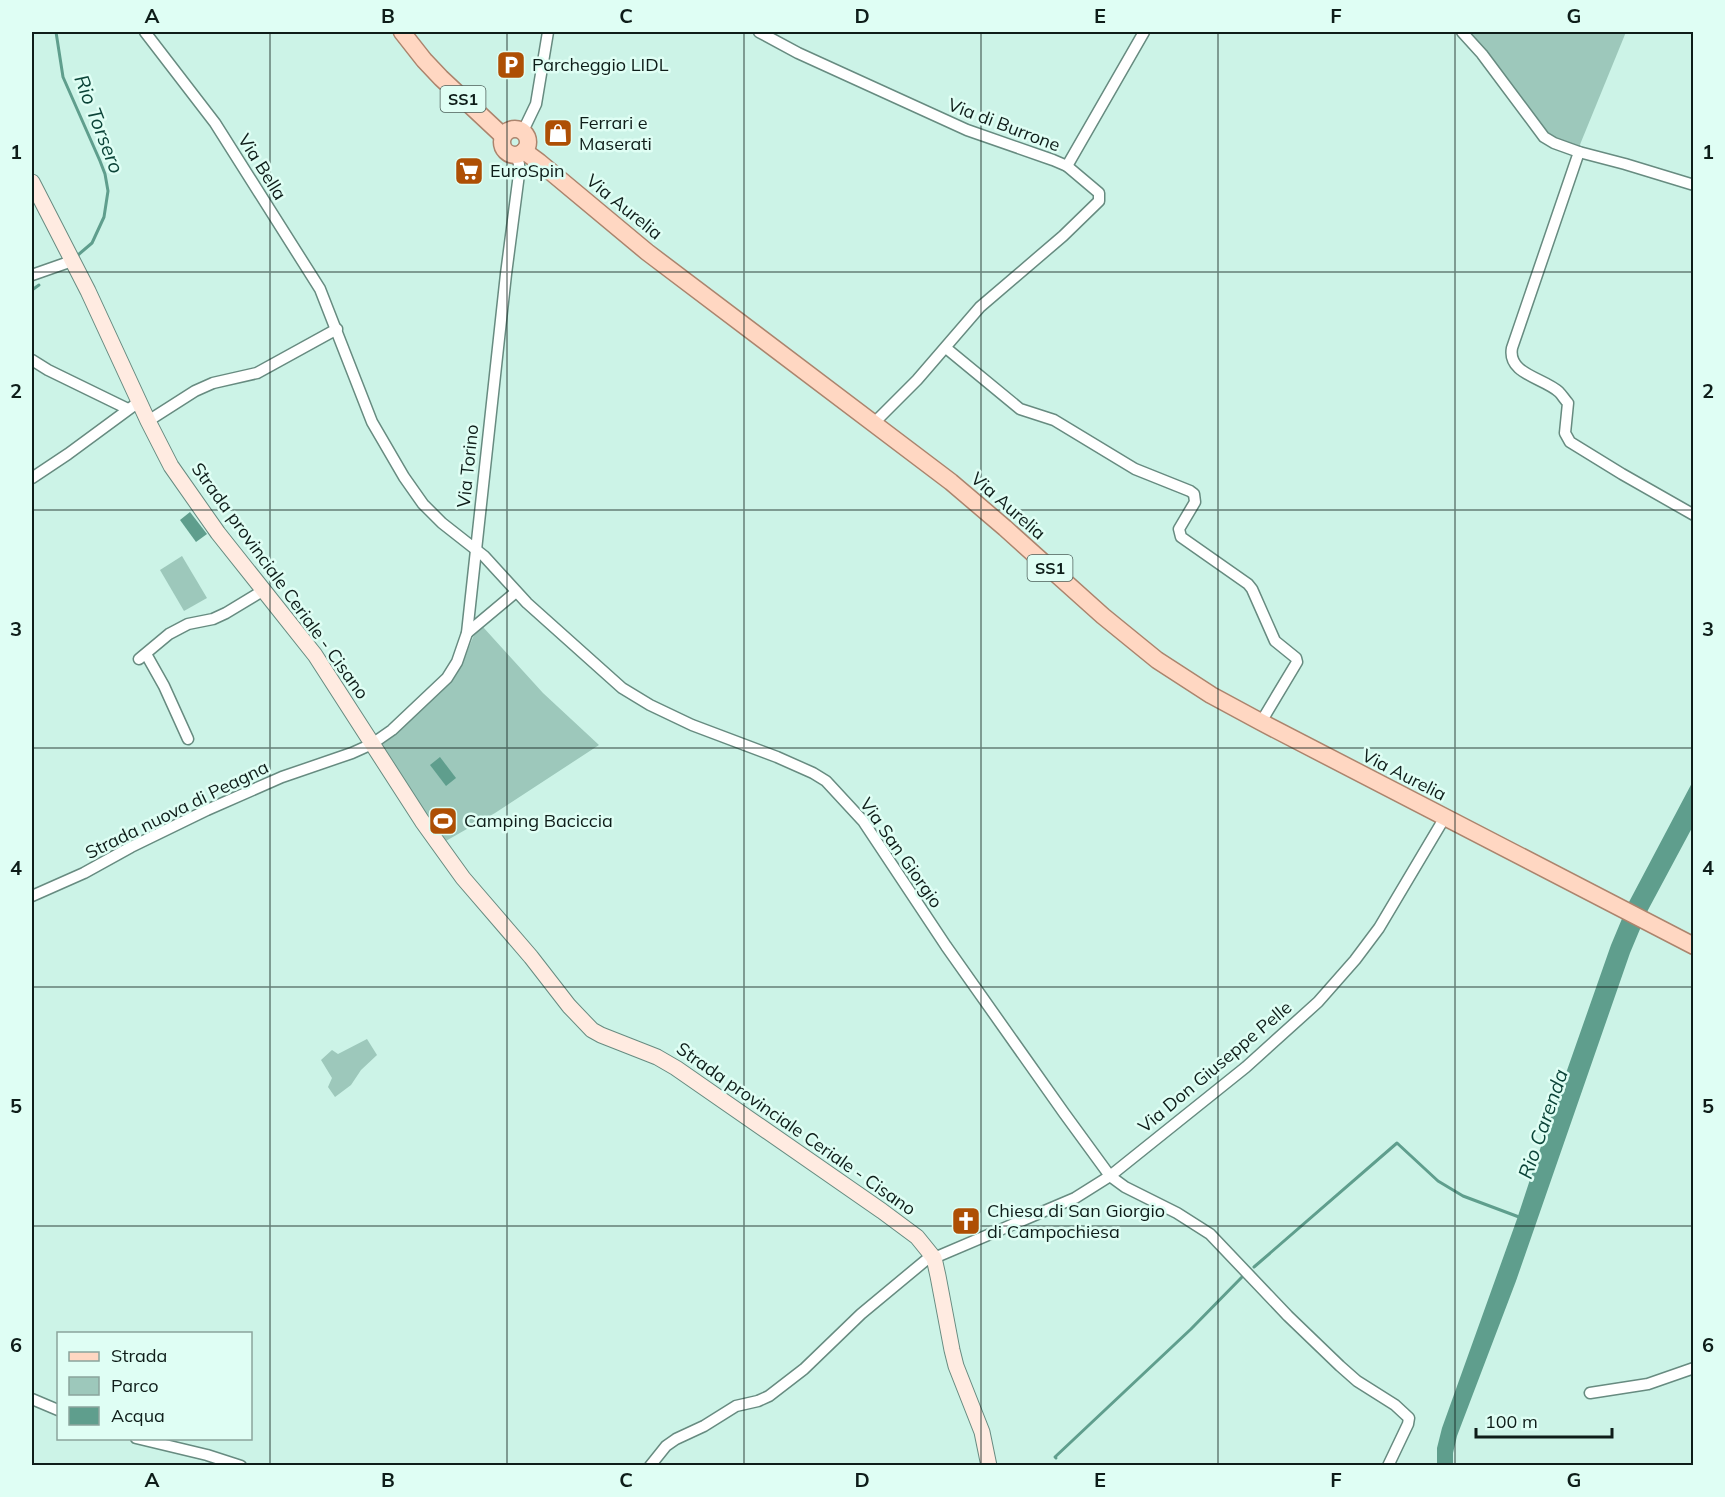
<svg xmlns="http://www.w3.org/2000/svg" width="1725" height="1497" font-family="Mulish,sans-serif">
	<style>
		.green { fill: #9dc8bb }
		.water { fill: #5f9e8d }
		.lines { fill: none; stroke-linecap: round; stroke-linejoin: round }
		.stream { stroke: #5f9e8d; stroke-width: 3 }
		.street-casing { stroke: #678b80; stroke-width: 13 }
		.secondary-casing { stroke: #678b80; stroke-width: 17 }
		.primary-casing { stroke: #ab846d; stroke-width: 19 }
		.street { stroke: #fff; stroke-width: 10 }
		.secondary { stroke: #ffebe1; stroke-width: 15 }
		.primary { stroke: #ffd7c2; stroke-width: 16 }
		.grid { fill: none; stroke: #0e1d19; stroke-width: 1.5; stroke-opacity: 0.55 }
		.labels { text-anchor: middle; stroke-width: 5; stroke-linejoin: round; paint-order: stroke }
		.shield { fill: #dffef4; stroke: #4d605b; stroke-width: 1.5 }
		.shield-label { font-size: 16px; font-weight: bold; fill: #0e1d19 }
		.poi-label { font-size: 18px; fill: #0e1d19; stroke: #dffef4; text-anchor: start }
		.street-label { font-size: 18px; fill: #0e1d19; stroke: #dffef4 }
		.water-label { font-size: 20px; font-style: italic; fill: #0b4438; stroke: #dffef4 }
		.neatline { fill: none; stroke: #0e1d19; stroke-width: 2 }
		.grid-label { font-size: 20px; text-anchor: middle; font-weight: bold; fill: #0e1d19 }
	</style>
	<rect width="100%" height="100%" fill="#ccf3e7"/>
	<g class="green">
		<path d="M1468,32H1626L1579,147L1552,138L1542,128Z"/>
		<path d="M182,556L207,598L184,611L160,570Z"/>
		<path d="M483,627L543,693L599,745L495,813L444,842L379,747L392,737L450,680L461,666L474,635Z"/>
		<path d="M367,1039L377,1055L361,1070L351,1085L335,1097L328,1087L332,1078L321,1060L332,1050L338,1054Z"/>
	</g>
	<g class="water">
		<path d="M190,512L207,534L196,542L180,520Z"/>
		<path d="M440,757L456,778L446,786L430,765Z"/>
		<path d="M1693,781V826L1648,910L1630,953L1516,1281L1457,1436L1453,1453V1465L1437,1466V1448L1442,1428L1517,1219L1552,1113L1611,945L1629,902Z"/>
	</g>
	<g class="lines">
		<g class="stream">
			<path d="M56,32L63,77L100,161L105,174L108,191L104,217L92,243L78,255"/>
			<path d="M32,290L39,285"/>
			<path d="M1254,1267L1397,1143L1438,1181L1463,1196L1519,1217"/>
			<path d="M1056,1458L1055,1457L1191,1329L1243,1276"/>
		</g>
		<g class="street-casing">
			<g id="street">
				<path d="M145,32L215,123L320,289L372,422L404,477L423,504L442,523L484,556L527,603L622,688L650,705L692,725L777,757L813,773L826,781L863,821L946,946L1064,1113L1110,1176L1125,1187L1177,1213L1210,1234L1288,1316L1340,1366L1357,1381L1395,1405L1409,1418L1408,1424L1388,1466"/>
				<path d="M759,32L798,53L967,130L1053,160L1067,166L1099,193V201L1063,236L980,307L917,380L874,423"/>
				<path d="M1462,32L1482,54L1544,137L1554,143L1579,152L1512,348C1507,374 1544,378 1559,392C1562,395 1565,400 1568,403L1565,433L1570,442L1622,474L1694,515"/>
				<path d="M523,131L536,104L548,32"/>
				<path d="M1579,152L1625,164L1694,185"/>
				<path d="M1067,166L1144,32"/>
				<path d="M32,275L72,261"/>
				<path d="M946,348L1020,409L1054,420L1135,469L1190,491L1194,494L1195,502L1179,529L1181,537L1248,584L1252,589L1275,641L1296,658L1297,662L1261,722"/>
				<path d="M32,360L48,370L128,409"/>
				<path d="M148,421L195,391L213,383L257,373L337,329"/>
				<path d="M32,478L68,454L140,401"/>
				<path d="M467,633L516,592"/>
				<path d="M146,654L164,686L188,739"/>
				<path d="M139,659L169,634L188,624L213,619L226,613L264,590"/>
				<path d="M32,896L84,873L131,847L207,810L282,777L352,753L372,744L392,730L447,678L457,662L467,633L506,274L519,174V164L516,155"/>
				<path d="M1590,1393L1648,1384L1694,1368"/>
				<path d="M32,1399L58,1410"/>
				<path d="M136,1438L207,1455L241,1466"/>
				<path d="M650,1466L666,1446L676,1439L704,1426L736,1406L758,1401L769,1396L804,1369L861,1314L926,1260L934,1258L1075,1198L1110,1176L1246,1067L1318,1002L1355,960L1379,928L1445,817"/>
			</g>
		</g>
		<g class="secondary-casing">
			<path id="secondary" d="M32,182L88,291L148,421L171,466L218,533L315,655L422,821L463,878L531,957L569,1006L592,1030L601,1035L657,1057L676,1068L882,1211L917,1237L934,1258L938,1276L952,1350L956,1366L982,1432L989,1466"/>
		</g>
		<g class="primary-casing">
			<g id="primary">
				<path d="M402,32L424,60L441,78L503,136"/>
				<circle cx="515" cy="142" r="13"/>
				<path d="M524,151L539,162L647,252L951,482L1005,528L1103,616L1157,660L1211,695L1261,722L1694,946"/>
			</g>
		</g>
		<use href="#street" class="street"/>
		<use href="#secondary" class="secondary"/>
		<use href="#primary" class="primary"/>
	</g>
	<path class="grid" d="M270,32V1466M507,32V1466M744,32V1466M981,32V1466M1218,32V1466M1455,32V1466M32,272H1694M32,510H1694M32,748H1694M32,987H1694M32,1226H1694"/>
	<defs>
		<g id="parking-square" transform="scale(1.5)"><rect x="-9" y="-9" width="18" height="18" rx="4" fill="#ae4f04" stroke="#dffef4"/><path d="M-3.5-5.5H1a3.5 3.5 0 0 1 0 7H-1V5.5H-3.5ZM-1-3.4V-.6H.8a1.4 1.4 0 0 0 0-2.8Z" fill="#fff"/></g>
		<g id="shop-square" transform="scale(1.5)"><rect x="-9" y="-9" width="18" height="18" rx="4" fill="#ae4f04" stroke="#dffef4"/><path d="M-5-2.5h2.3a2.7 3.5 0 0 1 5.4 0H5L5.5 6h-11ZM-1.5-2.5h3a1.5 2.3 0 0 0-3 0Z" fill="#fff"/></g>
		<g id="supermarket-square" transform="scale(1.5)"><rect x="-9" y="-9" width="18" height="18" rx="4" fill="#ae4f04" stroke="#dffef4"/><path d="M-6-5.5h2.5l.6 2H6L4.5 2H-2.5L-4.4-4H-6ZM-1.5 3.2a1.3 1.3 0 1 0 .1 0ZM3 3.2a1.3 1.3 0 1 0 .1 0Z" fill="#fff"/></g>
		<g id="stadium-square" transform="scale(1.5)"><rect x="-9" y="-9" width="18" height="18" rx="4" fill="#ae4f04" stroke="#dffef4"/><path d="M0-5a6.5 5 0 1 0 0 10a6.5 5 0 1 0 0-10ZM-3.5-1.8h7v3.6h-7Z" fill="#fff"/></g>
		<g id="church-square" transform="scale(1.5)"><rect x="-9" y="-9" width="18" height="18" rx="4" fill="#ae4f04" stroke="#dffef4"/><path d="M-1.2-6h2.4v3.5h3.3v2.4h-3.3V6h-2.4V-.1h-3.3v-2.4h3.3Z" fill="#fff"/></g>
	</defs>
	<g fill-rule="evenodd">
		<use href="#parking-square" x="511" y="65"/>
		<use href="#shop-square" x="558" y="133"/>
		<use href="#supermarket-square" x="469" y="171"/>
		<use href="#stadium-square" x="443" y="821"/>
		<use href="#church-square" x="966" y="1221"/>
	</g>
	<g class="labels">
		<g class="shield">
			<rect x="440.5" y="86" width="45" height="26" rx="4.5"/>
			<rect x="1027.5" y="555" width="45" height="26" rx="4.5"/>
		</g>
		<g class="shield-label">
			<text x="463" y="105">SS1</text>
			<text x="1050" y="574">SS1</text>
		</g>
		<g class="poi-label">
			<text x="532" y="71">Parcheggio LIDL</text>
			<text x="579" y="129">Ferrari e<tspan x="579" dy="21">Maserati</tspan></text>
			<text x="490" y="177">EuroSpin</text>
			<text x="464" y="827">Camping Baciccia</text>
			<text x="987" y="1217">Chiesa di San Giorgio<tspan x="987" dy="21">di Campochiesa</tspan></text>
		</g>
		<g class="street-label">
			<text transform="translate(1004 125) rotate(21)" y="6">Via di Burrone</text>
			<text transform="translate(262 167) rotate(58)" y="6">Via Bella</text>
			<text transform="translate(624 207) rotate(39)" y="6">Via Aurelia</text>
			<text transform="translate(468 466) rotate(-84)" y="6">Via Torino</text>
			<text transform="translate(1008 506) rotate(41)" y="6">Via Aurelia</text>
			<text transform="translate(280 581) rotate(54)" y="6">Strada provinciale Ceriale - Cisano</text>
			<text transform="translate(1404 775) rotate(27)" y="6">Via Aurelia</text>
			<text transform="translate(177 810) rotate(-26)" y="6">Strada nuova di Peagna</text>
			<text transform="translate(901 853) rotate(55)" y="6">Via San Giorgio</text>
			<text transform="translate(1215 1067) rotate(-40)" y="6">Via Don Giuseppe Pelle</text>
			<text transform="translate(796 1129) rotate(35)" y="6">Strada provinciale Ceriale - Cisano</text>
		</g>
		<g class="water-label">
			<text transform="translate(99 124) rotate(69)" y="7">Rio Torsero</text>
			<text transform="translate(1543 1124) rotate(-71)" y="7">Rio Carenda</text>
		</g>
	</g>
	<rect width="1725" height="1497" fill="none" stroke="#dffef4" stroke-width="66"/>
	<rect x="57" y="1332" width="195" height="108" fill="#dffef4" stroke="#8ba49c" stroke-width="1.5"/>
	<rect x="69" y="1352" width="30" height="9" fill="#ffd7c2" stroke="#8ba49c" stroke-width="1.5"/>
	<text x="111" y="1362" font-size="18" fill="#0e1d19">Strada</text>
	<rect x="69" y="1377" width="30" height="18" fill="#9dc8bb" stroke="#8ba49c" stroke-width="1.5"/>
	<text x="111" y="1392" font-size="18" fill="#0e1d19">Parco</text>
	<rect x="69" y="1407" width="30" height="18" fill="#5f9e8d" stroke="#8ba49c" stroke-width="1.5"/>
	<text x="111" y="1422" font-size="18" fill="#0e1d19">Acqua</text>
	<path d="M1476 1428v9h136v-9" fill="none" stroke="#0e1d19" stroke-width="3"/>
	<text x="1485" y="1428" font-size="18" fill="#0e1d19" stroke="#dffef4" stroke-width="4.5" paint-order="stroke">100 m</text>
	<rect x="33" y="33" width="1659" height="1431" class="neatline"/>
	<g class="grid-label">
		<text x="152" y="23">A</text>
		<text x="388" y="23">B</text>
		<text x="626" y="23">C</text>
		<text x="862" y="23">D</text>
		<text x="1100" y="23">E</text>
		<text x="1336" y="23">F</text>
		<text x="1574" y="23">G</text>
		<text x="16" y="159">1</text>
		<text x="1708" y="159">1</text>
		<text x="16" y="398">2</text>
		<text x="1708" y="398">2</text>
		<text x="16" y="636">3</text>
		<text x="1708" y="636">3</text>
		<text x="16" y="875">4</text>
		<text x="1708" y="875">4</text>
		<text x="16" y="1113">5</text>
		<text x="1708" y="1113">5</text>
		<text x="16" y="1352">6</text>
		<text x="1708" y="1352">6</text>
		<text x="152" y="1487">A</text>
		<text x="388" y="1487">B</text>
		<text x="626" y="1487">C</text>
		<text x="862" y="1487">D</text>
		<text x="1100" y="1487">E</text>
		<text x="1336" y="1487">F</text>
		<text x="1574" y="1487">G</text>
	</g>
</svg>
